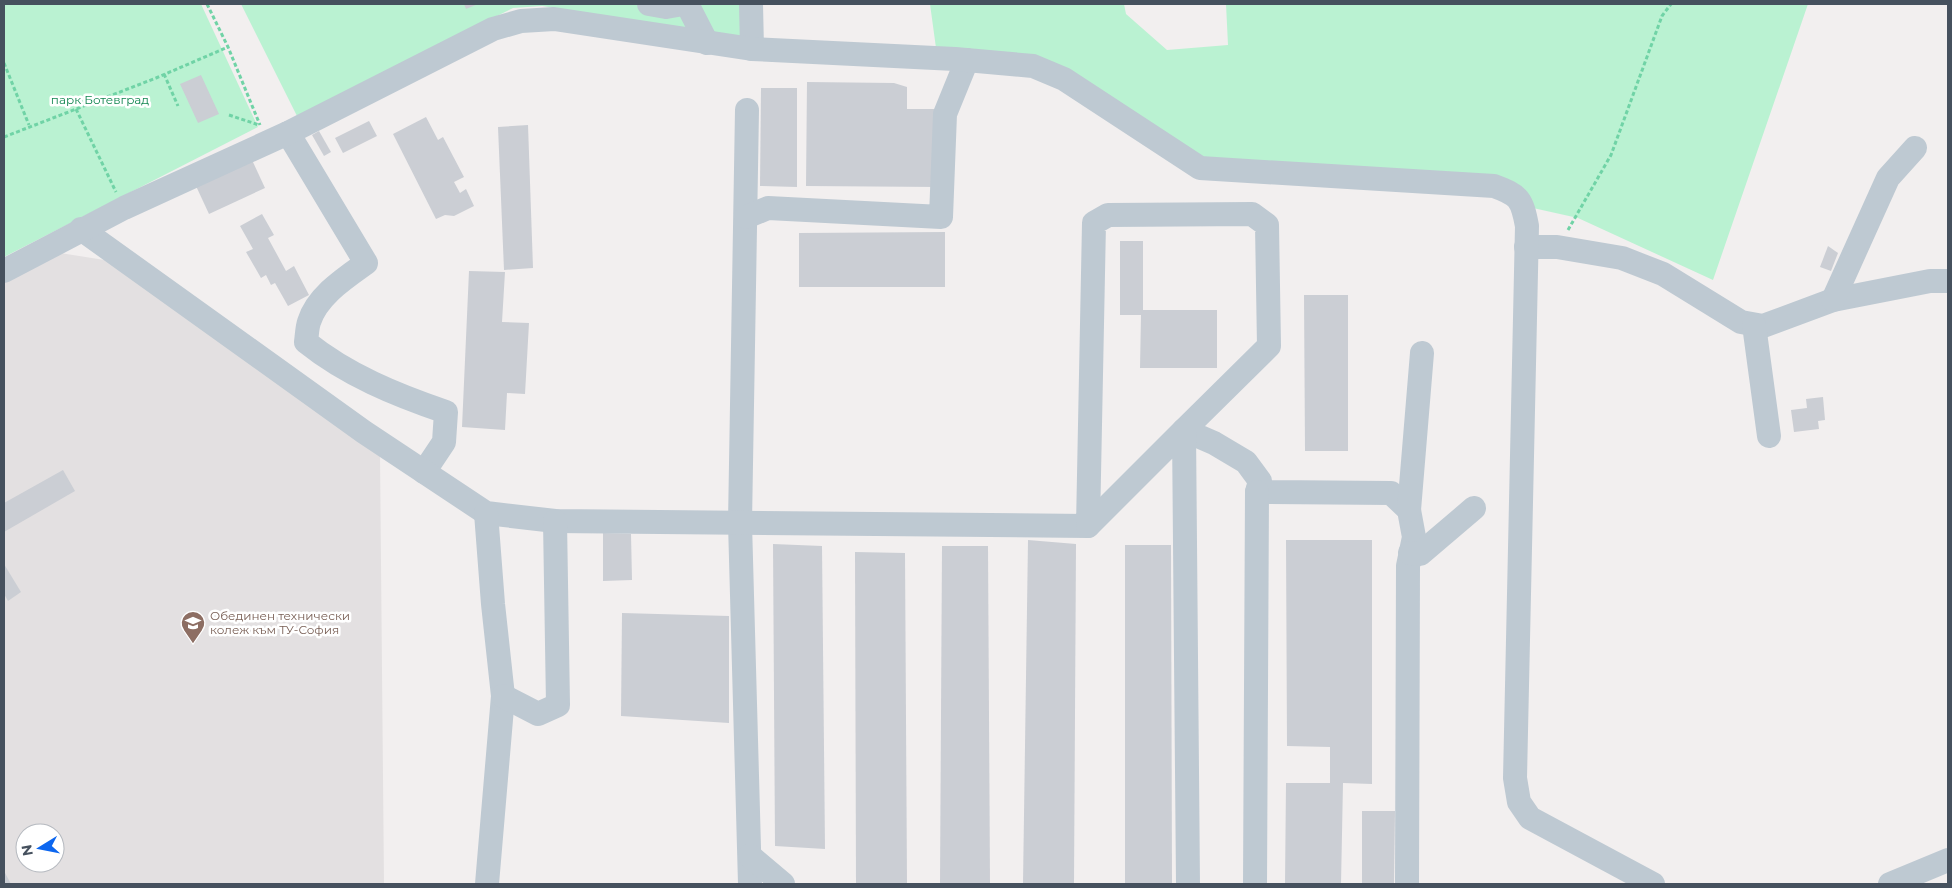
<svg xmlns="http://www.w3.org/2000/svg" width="1952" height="888" font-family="Montserrat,sans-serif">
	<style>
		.education { fill: #e3e0e1; fill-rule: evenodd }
		.green { fill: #baf2d2 }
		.building { fill: #cbced4 }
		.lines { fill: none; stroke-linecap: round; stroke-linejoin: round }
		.path { stroke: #70d3a6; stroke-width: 3; stroke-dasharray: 4 2.5; stroke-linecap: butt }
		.minor { stroke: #bec9d2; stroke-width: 24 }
		.labels { text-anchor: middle; stroke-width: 5; stroke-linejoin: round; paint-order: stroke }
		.park-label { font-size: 12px; fill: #10854f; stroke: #fff }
		.education-label { font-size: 12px; fill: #785e54; stroke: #fff; text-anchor: start }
	</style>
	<rect width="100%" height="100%" fill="#f2efef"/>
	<path class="education" d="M60,253L111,261L380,455L384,884H4V282ZM25,833H55V863H25Z"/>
	<g class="green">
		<path d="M4,4H201L258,127L4,257Z"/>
		<path d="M241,4H741L742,37L542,6L513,8L297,116Z"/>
		<path d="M930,4H1124L1126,14L1167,50L1228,45L1226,4H1808L1713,280L1578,218L1533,208L1527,196L1205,159L1065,70L936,48Z"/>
	</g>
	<g class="building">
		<path d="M464,4H478L466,9Z"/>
		<path d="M201,75L219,114L198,123L180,84Z"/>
		<path d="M807,82L894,83L907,87V109H939V187L806,186Z"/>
		<path d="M761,88H797V187L760,186Z"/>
		<path d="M426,117L438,140L443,137L464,177L454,182L460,193L466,189L474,206L454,216L445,215L436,219L393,134Z"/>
		<path d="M369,121L377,136L343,153L335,138Z"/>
		<path d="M528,125L533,268L504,270L498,127Z"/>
		<path d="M319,131L331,152L324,156L312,135Z"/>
		<path d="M252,160L265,188L209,214L196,186Z"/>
		<path d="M262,214L274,235L268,238L286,271L294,266L309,295L288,306L275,283L271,285L266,275L261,278L246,252L253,249L240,226Z"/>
		<path d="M945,232V287H799V233Z"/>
		<path d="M1120,241H1143V310H1217V368H1140L1141,315H1120Z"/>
		<path d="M1828,246L1838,253L1831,271L1820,267Z"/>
		<path d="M469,271L505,272L502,322L529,323L525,394L507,393L505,430L462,427Z"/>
		<path d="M1304,295H1348V451H1305Z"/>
		<path d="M1823,397L1825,420L1818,421L1819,429L1794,432L1791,410L1807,408L1806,399Z"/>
		<path d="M63,470L75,491L4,532V503Z"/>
		<path d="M603,533L631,534L632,580L603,581Z"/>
		<path d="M1028,540L1076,544L1074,884H1023Z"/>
		<path d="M1286,540H1372V784L1343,783L1341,884H1285L1286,783H1330V747L1287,746Z"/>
		<path d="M773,544L822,546L825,849L775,846Z"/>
		<path d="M1125,545H1171L1172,884H1125Z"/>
		<path d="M942,546H988L990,884H940Z"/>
		<path d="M855,552L905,553L907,884H856Z"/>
		<path d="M4,564L21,592L8,601L4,594Z"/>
		<path d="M622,613L729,616V723L621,716Z"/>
		<path d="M1362,811H1395L1394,884H1362Z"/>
		<path d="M4,871L11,884H4Z"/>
	</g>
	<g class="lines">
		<g class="path">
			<path d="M207,4L228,47L260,125"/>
			<path d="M4,63L29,125"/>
			<path d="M164,74L178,106"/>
			<path d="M76,109L116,192"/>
			<path d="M229,115L259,125"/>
			<path d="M4,137L156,78L228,47"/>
			<path d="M1568,230L1611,155L1662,16L1671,4"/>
		</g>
		<g class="minor">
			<path d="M649,4L666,7L683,4"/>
			<path d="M687,4L707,43"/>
			<path d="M751,4L752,49"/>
			<path d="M747,110L740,523L750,884"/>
			<path d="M288,133L366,263C345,278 317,296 309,322C307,328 307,335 306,342C347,375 396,395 446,412L444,442L424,472"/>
			<path d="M746,217L768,208L941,217L945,114L967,60"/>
			<path d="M81,229L364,432L486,513L555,521L1088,526L1094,223L1108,215L1252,214L1267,225L1269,346L1184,430L1214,443L1246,462L1260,481L1257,492L1391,493L1409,510L1414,537L1408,566L1407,884"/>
			<path d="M1526,247H1557L1622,258L1663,274L1741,322L1763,326L1833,300L1930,281H1948"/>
			<path d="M4,271L124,208L288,133L493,29L521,21L554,19L752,49L955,59L1033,66L1064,79L1200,168L1494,186C1519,195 1522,199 1527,226L1515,778L1519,802L1530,818L1653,884"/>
			<path d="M1833,300L1888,178L1915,148"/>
			<path d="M1754,325L1769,436"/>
			<path d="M1409,510L1422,353"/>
			<path d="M486,513L493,604L503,696L487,884"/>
			<path d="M1088,526L1184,430L1188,884"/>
			<path d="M1410,553L1420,554L1474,508"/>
			<path d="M503,696L538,714L558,705L555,521"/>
			<path d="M750,856L783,884"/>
			<path d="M1255,884L1257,492"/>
			<path d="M1890,884L1948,860"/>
		</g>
	</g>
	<defs>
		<g id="university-pin" transform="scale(1.25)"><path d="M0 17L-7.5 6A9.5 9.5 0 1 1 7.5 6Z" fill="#8d6e63" stroke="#fff"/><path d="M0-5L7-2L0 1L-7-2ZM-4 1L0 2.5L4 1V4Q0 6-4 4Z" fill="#fff"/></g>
	</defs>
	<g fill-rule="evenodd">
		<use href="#university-pin" x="193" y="623"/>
	</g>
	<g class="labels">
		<g class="park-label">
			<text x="100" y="104">парк Ботевград</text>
		</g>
		<g class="education-label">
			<text x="210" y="620">Обединен технически<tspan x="210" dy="14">колеж към ТУ-София</tspan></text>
		</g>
	</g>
	<rect width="1952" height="888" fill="none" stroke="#46515e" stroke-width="10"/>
	<g transform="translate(40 848) rotate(260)"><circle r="24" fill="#ffffff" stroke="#b5b9bf"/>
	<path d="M0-4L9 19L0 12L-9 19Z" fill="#0c66ef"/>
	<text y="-8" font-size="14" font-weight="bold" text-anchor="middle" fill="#46515e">N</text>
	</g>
</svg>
